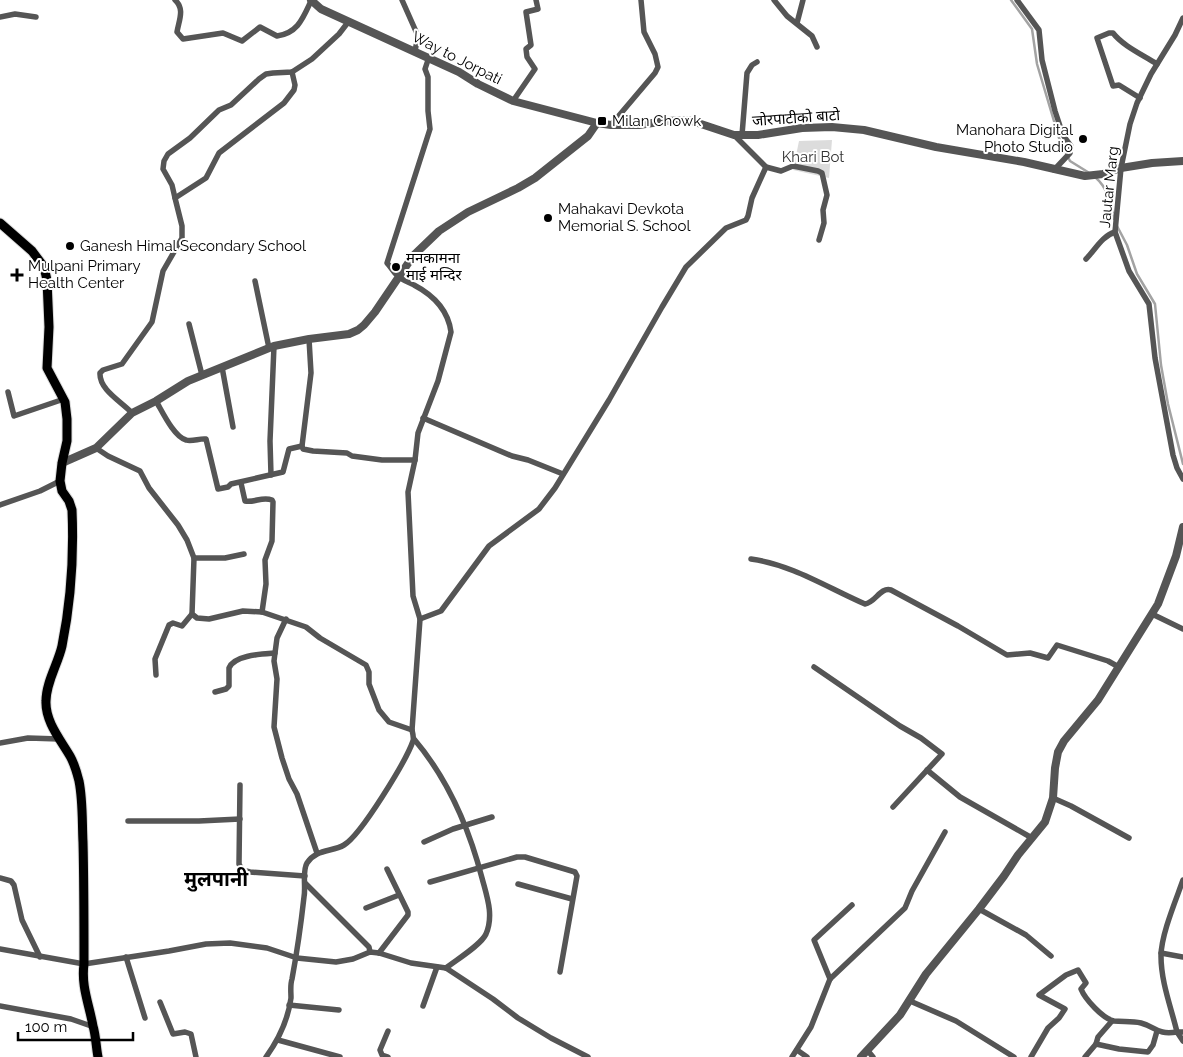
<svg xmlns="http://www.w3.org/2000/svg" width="1183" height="1057" font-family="Raleway,'Noto Sans Devanagari',sans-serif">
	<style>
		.green { fill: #dcdcdc }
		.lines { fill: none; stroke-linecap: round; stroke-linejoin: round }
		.stream { stroke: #a3a3a3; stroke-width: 2.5 }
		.primary-casing { stroke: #dbdbdb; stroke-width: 11 }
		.minor { stroke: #555; stroke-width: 5.5 }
		.tertiary { stroke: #555; stroke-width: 8 }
		.primary { stroke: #000; stroke-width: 9 }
		.poi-dot { fill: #000; stroke: #fff; stroke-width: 2 }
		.labels { text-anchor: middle; stroke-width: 4; stroke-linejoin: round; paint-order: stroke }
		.street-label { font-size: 15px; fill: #000; stroke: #fff }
		.poi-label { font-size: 15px; fill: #000; stroke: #fff; text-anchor: start }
		.park-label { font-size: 15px; fill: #333; stroke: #fff }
		.district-label { font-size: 20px; font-weight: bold; fill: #000; stroke: #fff }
	</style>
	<rect width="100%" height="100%" fill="#fff"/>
	<path class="green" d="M832,140L829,178L793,170L799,141Z"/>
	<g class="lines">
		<g class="stream">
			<path d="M1011,0L1032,29L1037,64L1059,138L1065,151L1070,161L1091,174"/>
			<path d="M1095,177C1108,188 1111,203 1114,219"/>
			<path d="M1117,226L1127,245L1137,274L1155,304L1161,365L1168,404L1183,464"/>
		</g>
		<g class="primary-casing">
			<path id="primary" d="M0,223L32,251L44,267L47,280L49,327L47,368L65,402L67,419V441L62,463L60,481L62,491L69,501L72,510C74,556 71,601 62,646C58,664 46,682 46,701C45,721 60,739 70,756C74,763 77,773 79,781C83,801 82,822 83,842C84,882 84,923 84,964C81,986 89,1004 93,1026C96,1036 96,1047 98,1057"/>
		</g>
		<g class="minor">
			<path d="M175,0C185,9 179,20 177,32L183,39L223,33L242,41L260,27L277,36C298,33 303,18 311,1"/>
			<path d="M402,0L418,36L415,51"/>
			<path d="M774,0L787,16L812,36L817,47"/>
			<path d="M1017,0L1039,30L1042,60L1055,111L1063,135L1071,146L1070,153L1054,170"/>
			<path d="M0,17L15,14L36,17"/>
			<path d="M1183,18L1175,35L1151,74L1137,103L1130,124L1121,168L1115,232L1129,271L1149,304L1155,358L1173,455L1177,468L1183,479"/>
			<path d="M797,23L803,0"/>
			<path d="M1140,98L1119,85L1113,86L1097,38L1109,33H1113C1123,46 1143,55 1157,64"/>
			<path d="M513,101L535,69L527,57L526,49L531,45L526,12L538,9L536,0"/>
			<path d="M611,125L655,73L658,67L655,54L644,32L641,0"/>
			<path d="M734,135L766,167L781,171L793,166L818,171L822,173L827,195L823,210L824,223L819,240"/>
			<path d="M742,135L747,73L752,65L757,62"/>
			<path d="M175,198L172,185L163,169L164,161L168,154L190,138L219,110L231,105L259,79L266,74L273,73L292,72L312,59L339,34L349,21"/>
			<path d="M1086,259C1095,250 1102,236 1115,232"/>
			<path d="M255,281L269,348"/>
			<path d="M189,324L202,375"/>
			<path d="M309,339L311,373L302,446L303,449L313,451L347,453L352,456L382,460H415"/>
			<path d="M222,367L233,427"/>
			<path d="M8,392L14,416L64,399"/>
			<path d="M156,401C162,411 174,437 186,440C192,442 200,438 206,439L218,489L228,487L231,484L283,472L289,449L302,446"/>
			<path d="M132,413C122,402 99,390 100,373L103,370L122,364L152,322L163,271L182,238V226L175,198L206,178L219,153L284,103L294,90L295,85L292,72"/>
			<path d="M423,418L512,456L528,460L563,474"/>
			<path d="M96,448L108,456L140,471L149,488L178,525L187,540L194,558L192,614L197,618L209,619L243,611L262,612L306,627L320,638L366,665L369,672V684L379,710L389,722L412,730"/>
			<path d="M271,475L270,441L274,346"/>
			<path d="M241,483L245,501C255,503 262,496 272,500L273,502L272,541L265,560L266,584L262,612"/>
			<path d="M0,505L40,491L60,481"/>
			<path d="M194,558H225L244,554"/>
			<path d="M751,559C793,565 826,587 865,604C876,602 880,587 891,590L958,626L1007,655L1030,653L1048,658L1057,645L1108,661L1117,666"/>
			<path d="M1152,614L1183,629"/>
			<path d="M286,619L277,638L275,653L274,661L277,679L274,727L282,758L289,779L297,794L317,853"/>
			<path d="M420,619L441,611L489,546L539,509L555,488L609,400L662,307L686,267L726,228L746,220L748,216L752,198L766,167"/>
			<path d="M814,667L900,726L921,738L942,754L893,807"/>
			<path d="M156,675L155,659L169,625L173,623L182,626L192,614"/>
			<path d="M215,692L226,689L229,686V668C234,655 262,654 275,653"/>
			<path d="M414,739C448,779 469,828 482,878C487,897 494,915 486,934C481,945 456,960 446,968"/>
			<path d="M0,743L28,738L59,739"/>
			<path d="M927,770L960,797L1032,838"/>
			<path d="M240,785L239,864L242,870L250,872L305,876"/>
			<path d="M1053,798L1071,806L1129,838"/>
			<path d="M128,821H199L240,819"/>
			<path d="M424,842L453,829L492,817"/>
			<path d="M0,878L11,881L14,885L22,920L40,957"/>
			<path d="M1183,880C1176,900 1161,935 1161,956C1161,982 1171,1007 1177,1032H1183"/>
			<path d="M430,882L517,857H525L575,872L577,876L560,972"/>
			<path d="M305,883L369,947L370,952"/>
			<path d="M518,884L572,899"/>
			<path d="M366,908L399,895"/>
			<path d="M979,909L1026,935L1051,956"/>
			<path d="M0,949L84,964L169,951L206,944L230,943L267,948L297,958L336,962L353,959L370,952L379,953L411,963L446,968L493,999L518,1018L551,1038L588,1057"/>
			<path d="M379,953L408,915V912L387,869"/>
			<path d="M1161,953L1183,957"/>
			<path d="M126,957L145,1018"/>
			<path d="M830,979L814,940L852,905"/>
			<path d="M910,1001L956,1021L1014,1057"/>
			<path d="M160,1002L173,1034L185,1032L191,1034L196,1057"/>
			<path d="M289,1005L339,1010"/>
			<path d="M0,1006L71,1019L94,1027"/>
			<path d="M423,1006L437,967"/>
			<path d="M1112,1021L1098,1037L1096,1044L1119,1049L1148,1052L1153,1045L1157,1031"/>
			<path d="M278,1040L340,1057"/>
			<path d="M797,1050L807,1057"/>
			<path d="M868,1051L873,1057"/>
			<path d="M266,1057C279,1039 288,1020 291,998C291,992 290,985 292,979C297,952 301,924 304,897C306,887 302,871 307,863C316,849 332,852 344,845C361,835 406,761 413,741C414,738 413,734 412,730L420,619L413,596L408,492L415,460L418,433L438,381L451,332C448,309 433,295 414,285C409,282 401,280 397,275C393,272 391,267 387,263L430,129L428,111V77L425,69L429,57"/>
			<path d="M388,1057L382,1055L380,1050L388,1031"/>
			<path d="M792,1057L811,1027L830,979L905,908L912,891L945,832"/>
			<path d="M1031,1057L1048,1028L1059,1018L1065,1009L1039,995L1066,975L1078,970L1086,983L1081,989C1085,999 1103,1019 1114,1021C1123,1022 1132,1021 1141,1023C1157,1027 1156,1035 1177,1032L1183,1041"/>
			<path d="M1085,1057L1096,1044"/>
		</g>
		<g class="tertiary">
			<path d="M311,0L321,9L459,72L478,84L513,101L597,123L611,125H639L666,121L689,120L734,135H758L802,128L832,127L864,130L936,147L1024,162L1085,176L1103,174L1121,168L1152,163L1183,161"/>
			<path d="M62,463L96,448L132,413L156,401L188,381L274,346L309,339L349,334L358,330L364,325L375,312L413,256L439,231L468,212L518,188L535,178L588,136L597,123"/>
			<path d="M861,1057L900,1015L926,974L979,909L1004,876L1018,855L1045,822L1053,798L1055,768L1058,752L1064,741L1098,700L1158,604L1176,556L1183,527"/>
		</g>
		<use href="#primary" class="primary"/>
	</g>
	<g class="poi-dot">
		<rect x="597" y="116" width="10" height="10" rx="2.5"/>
		<circle cx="1083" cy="139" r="5"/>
		<circle cx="548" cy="218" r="5"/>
		<circle cx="70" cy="246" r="5"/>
		<circle cx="396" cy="267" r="5"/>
		<path d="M14.5 267.5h5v5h5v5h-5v5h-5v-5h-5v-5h5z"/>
	</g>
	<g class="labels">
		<g class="street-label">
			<text transform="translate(457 58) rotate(27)" y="5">Way to Jorpati</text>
			<text transform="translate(796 118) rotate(-4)" y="5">जोरपाटीको बाटो</text>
			<text transform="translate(1109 187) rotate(-84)" y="5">Jautar Marg</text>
		</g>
		<g class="poi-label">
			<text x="612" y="126">Milan Chowk</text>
			<text x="1073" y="135" text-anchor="end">Manohara Digital<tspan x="1073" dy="17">Photo Studio</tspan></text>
			<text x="558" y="214">Mahakavi Devkota<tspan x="558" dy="17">Memorial S. School</tspan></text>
			<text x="80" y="251">Ganesh Himal Secondary School</text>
			<text x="406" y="263">मनकामना<tspan x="406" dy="17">माई मन्दिर</tspan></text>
			<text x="28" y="271">Mulpani Primary<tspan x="28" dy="17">Health Center</tspan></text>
		</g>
		<g class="park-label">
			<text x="813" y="162">Khari Bot</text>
		</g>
		<g class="district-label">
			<text x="216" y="886">मुलपानी</text>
		</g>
	</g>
	<path d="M18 1032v8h115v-8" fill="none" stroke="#000000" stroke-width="2.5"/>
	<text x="25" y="1032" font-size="15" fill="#000000" stroke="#ffffff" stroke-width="4" paint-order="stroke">100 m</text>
</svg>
